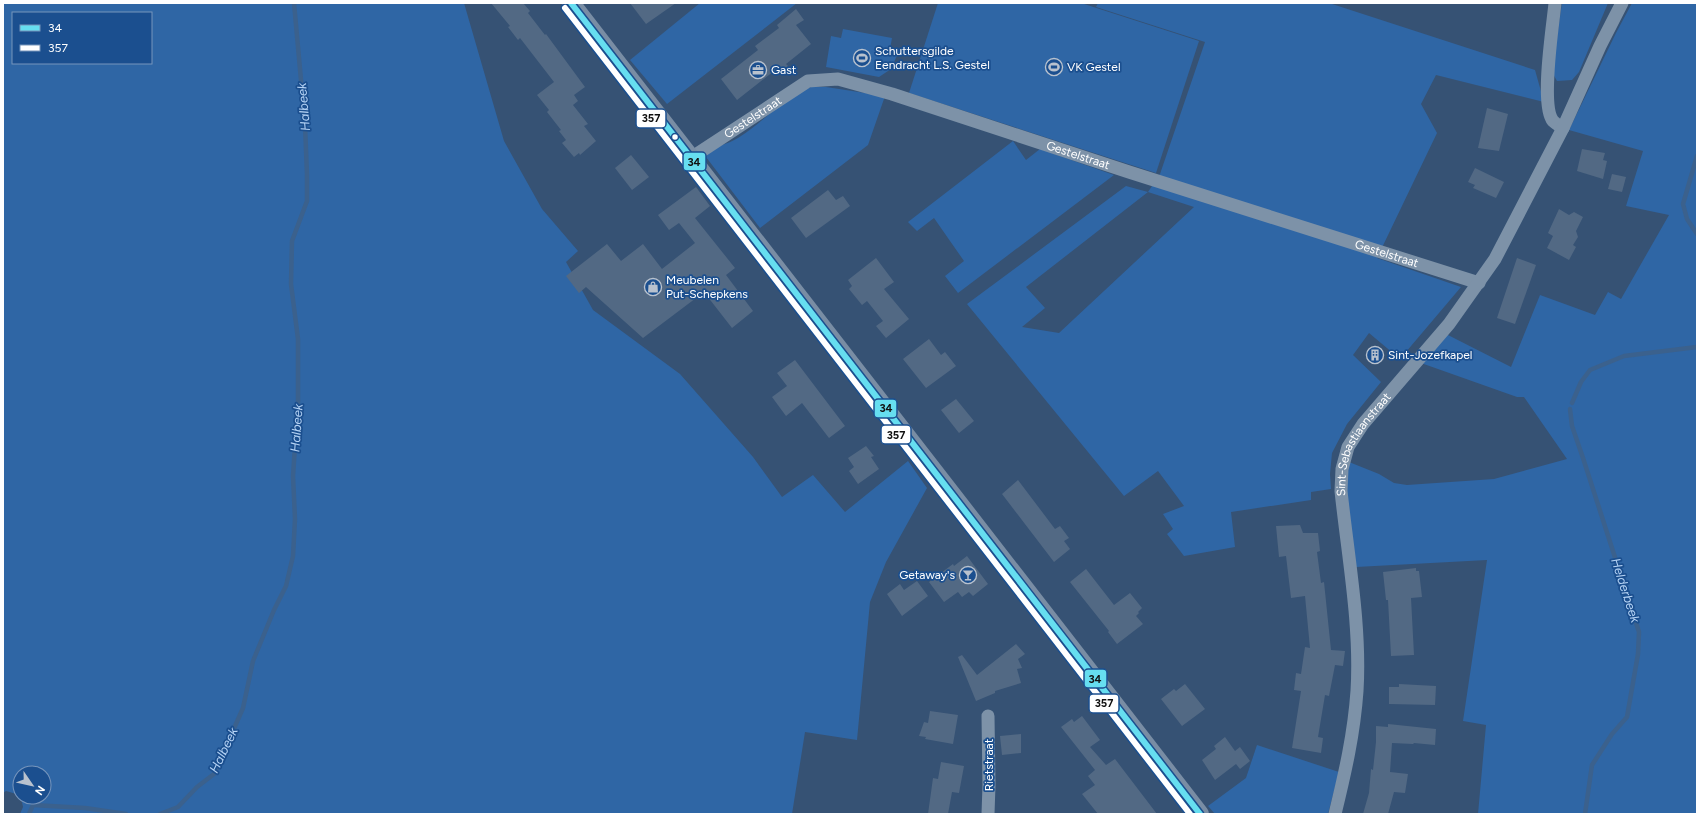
<svg xmlns="http://www.w3.org/2000/svg" width="1700" height="817" font-family="Figtree,sans-serif">
	<style>
		.green { fill: #2f66a5; fill-rule: evenodd }
		.lines { fill: none; stroke-linecap: round; stroke-linejoin: round }
		.stream { stroke: #3b618d; stroke-width: 4.5 }
		.building { fill: #526984 }
		.minor { stroke: #7d92a8; stroke-width: 13 }
		.secondary { stroke: #798da4; stroke-width: 18 }
		.bus-1-casing { stroke: #1b4f8f; stroke-width: 9 }
		.bus-2-casing { stroke: #1b4f8f; stroke-width: 9 }
		.bus-1 { stroke: #66def0; stroke-width: 6 }
		.bus-2 { stroke: #fff; stroke-width: 6 }
		.bus-dot { fill: #fff; stroke: #1b4f8f; stroke-width: 1.5 }
		.labels { text-anchor: middle; stroke-width: 3.5; stroke-linejoin: round; paint-order: stroke }
		.poi-label { font-size: 12px; fill: #fff; stroke: #1b4f8f; text-anchor: start }
		.street-label { font-size: 12px; fill: #fff; stroke: #1b4f8f }
		.water-label { font-size: 13px; font-style: italic; fill: #b5d3f5; stroke: #1b4f8f }
		.line-badge { stroke: #1b4f8f; stroke-width: 1.5 }
		.pale-badge-label { font-size: 11px; text-anchor: middle; font-weight: bold; fill: #111 }
	</style>
	<rect width="100%" height="100%" fill="#365274"/>
	<g class="green">
		<path d="M3,3H464L504,141L542,209L578,251L566,262L593,310L680,374L753,457L782,497L813,475L845,512L908,461L927,488L886,562L870,602L857,740L805,732L792,814H20L23,807L21,797H44V773H20V795L6,791L3,793ZM13,13H151V63H13Z"/>
		<path d="M700,3H797L667,104L630,60Z"/>
		<path d="M938,3H1081L1199,41L1156,173L909,93Z"/>
		<path d="M1098,3H1329L1535,70L1544,102L1436,75L1421,104L1437,133L1377,258L1461,287L1400,359L1369,333L1353,355L1381,382L1347,424L1332,453L1330,474L1331,489L1311,492V500L1231,512L1235,547L1184,556L1167,534L1173,529L1163,514L1184,506L1158,471L1124,496L967,304L1126,186L1148,192L1160,174L1205,42L1096,7ZM1148,192L1194,207L1059,333L1022,327L1045,308L1026,287Z"/>
		<path d="M1562,3H1608L1579,72L1572,80L1557,81L1552,72Z"/>
		<path d="M1632,3H1697V814H1478L1486,725L1463,721L1487,560L1356,567L1346,492L1349,462L1379,474L1394,483L1407,485L1494,479L1567,459L1524,397H1517L1421,363L1446,334L1511,367L1540,295L1595,315L1608,292L1621,299L1669,215L1626,206L1643,151L1569,130L1616,33Z"/>
		<path d="M843,29L892,38L890,49L899,51L891,69L879,77L826,67L831,36L841,38Z"/>
		<path d="M811,87H826L885,96L868,145L760,228L706,157L707,152C716,146 728,144 738,138C763,123 782,98 811,87Z"/>
		<path d="M1013,141L1026,160L1040,149L1114,175L958,293L945,276L964,261L934,218L917,231L908,222Z"/>
		<path d="M1257,745L1339,772L1328,814H1215L1208,806L1246,778Z"/>
	</g>
	<g class="lines">
		<g class="stream">
			<path d="M1697,156L1683,204L1687,219L1697,234"/>
			<path d="M1572,403L1581,382L1590,370L1624,356L1697,347"/>
			<path d="M1570,409L1572,426L1583,458L1639,632L1638,654L1627,717L1612,734L1592,765L1585,814"/>
			<path d="M29,814L33,805L85,808L126,814"/>
			<path d="M160,814L178,807L197,787L214,774L243,708L253,661L274,610L286,586L293,556L295,519L293,476L298,402V339L291,284L292,241L307,201V175L305,124L294,3"/>
		</g>
	</g>
	<g class="building">
		<path d="M491,3H523L530,11L528,13L545,35L546,34L585,87L574,95L578,101L573,105L588,124L584,126L596,141L580,155L579,153L574,157L562,143L566,140L559,131L561,130L547,112L549,110L537,95L554,82L520,38L518,40L508,27L510,26Z"/>
		<path d="M630,3H676L646,24Z"/>
		<path d="M796,9L804,20L796,25L811,44L786,64L788,66L777,75L774,71L737,100L721,79L758,50L755,46L779,28L777,25Z"/>
		<path d="M1487,108L1508,114L1499,151L1478,148Z"/>
		<path d="M1582,149L1605,153L1603,160L1607,161L1603,179L1577,171Z"/>
		<path d="M631,155L649,177L632,190L615,168Z"/>
		<path d="M1475,168L1504,182L1496,198L1473,188L1475,185L1468,182Z"/>
		<path d="M1612,174L1626,177L1622,192L1608,189Z"/>
		<path d="M696,187L710,206L695,218L735,268L726,275L753,311L732,328L704,292L643,338L586,287L579,293L566,276L607,244L621,261L643,244L662,269L695,243L679,223L669,230L658,215Z"/>
		<path d="M828,190L836,200L843,196L850,206L806,238L791,218Z"/>
		<path d="M1559,209L1569,215L1574,212L1583,217L1576,231L1578,237L1573,245L1576,247L1569,260L1547,248L1553,236L1548,233Z"/>
		<path d="M876,258L894,282L884,289L909,319L886,338L876,326L883,321L867,301L862,305L849,289L852,286L848,280Z"/>
		<path d="M1517,258L1536,265L1515,324L1497,318Z"/>
		<path d="M929,339L941,355L945,352L956,366L926,388L903,359Z"/>
		<path d="M795,360L845,426L829,438L802,403L786,416L772,397L787,386L777,373Z"/>
		<path d="M956,399L974,421L959,433L941,410Z"/>
		<path d="M866,446L874,456L871,457L879,469L858,484L849,471L854,467L848,458Z"/>
		<path d="M1018,480L1055,529L1060,526L1069,538L1064,541L1070,549L1054,562L1002,494Z"/>
		<path d="M1300,525L1303,533H1318L1320,551L1317,552L1321,583L1324,582L1331,650L1345,651L1343,666L1335,665L1329,696L1325,695L1318,737L1323,738L1321,753L1292,748L1301,691L1294,690L1296,673L1301,674L1305,647L1310,648L1305,596L1291,598L1286,556L1279,557L1276,526Z"/>
		<path d="M967,556L988,584L973,596L969,592L962,597L958,592L944,602L929,582L953,564L954,566Z"/>
		<path d="M1416,568V571H1419L1422,597L1411,598L1414,655L1391,656L1388,600H1386L1383,572Z"/>
		<path d="M1086,569L1114,605L1130,593L1142,608L1138,612L1139,613L1136,616L1143,624L1117,644L1108,632L1109,631L1070,582Z"/>
		<path d="M917,581L928,596L902,616L887,594L900,584L904,590Z"/>
		<path d="M1016,644L1025,654L1018,659L1022,668L1017,669L1021,683L995,691V693L976,701L958,657L962,655L977,675Z"/>
		<path d="M1185,684L1205,709L1182,726L1161,699L1174,689L1176,691Z"/>
		<path d="M1399,684L1436,686L1435,705L1389,704V687H1399Z"/>
		<path d="M930,711L958,715L953,744L925,739L926,737L919,736L924,722L928,723Z"/>
		<path d="M1082,716L1100,740L1090,747L1106,765L1115,759L1157,814H1098L1082,794L1095,785L1088,776L1095,770L1061,727L1072,719L1074,722Z"/>
		<path d="M1388,724L1436,729L1435,745L1414,743L1413,744L1392,743L1390,772L1408,774L1405,793L1394,792L1388,814H1363L1369,793L1371,769L1373,770L1376,742V726L1388,727Z"/>
		<path d="M1021,734V753L1002,755L1000,736Z"/>
		<path d="M1225,737L1235,751L1240,747L1250,761L1240,769L1236,764L1215,780L1202,760L1216,749L1214,746Z"/>
		<path d="M941,762L964,766L959,793L952,792L948,814H928L933,778L938,779Z"/>
	</g>
	<g class="lines">
		<g class="minor">
			<path d="M1555,3C1553,25 1540,105 1553,121C1556,124 1560,126 1563,128"/>
			<path id="s1" d="M691,158L808,81L838,79L892,94L1129,172L1479,283"/>
			<path d="M988,814L989,785L988,716"/>
			<path id="s2" d="M1335,814C1345,773 1354,734 1357,691C1361,626 1348,557 1341,491L1342,469L1348,447L1363,424L1449,324L1495,259L1563,128L1600,46L1622,3"/>
		</g>
		<path class="secondary" d="M571,3L1200,814"/>
		<g class="bus-1-casing">
			<path id="bus-1" d="M571,3L1200,814"/>
		</g>
		<g class="bus-2-casing">
			<path id="bus-2" d="M565,8L1190,814"/>
		</g>
		<use href="#bus-1" class="bus-1"/>
		<use href="#bus-2" class="bus-2"/>
	</g>
	<defs>
		<g id="stadium-ring" transform="scale(0.9)"><circle r="9.5" fill="#1b4f8f" stroke="#b9c2ce" stroke-width="1.5"/><path d="M0-5a6.5 5 0 1 0 0 10a6.5 5 0 1 0 0-10ZM-3.5-1.8h7v3.6h-7Z" fill="#b9c2ce"/></g>
		<g id="office-ring" transform="scale(0.9)"><circle r="9.5" fill="#1b4f8f" stroke="#b9c2ce" stroke-width="1.5"/><path d="M-6-3h4V-5.5h4V-3h4V5H-6ZM-1-4.5V-3h2v-1.5ZM-6 0V1H6V0Z" fill="#b9c2ce"/></g>
		<g id="shop-ring" transform="scale(0.9)"><circle r="9.5" fill="#1b4f8f" stroke="#b9c2ce" stroke-width="1.5"/><path d="M-5-2.5h2.3a2.7 3.5 0 0 1 5.4 0H5L5.5 6h-11ZM-1.5-2.5h3a1.5 2.3 0 0 0-3 0Z" fill="#b9c2ce"/></g>
		<g id="building-ring" transform="scale(0.9)"><circle r="9.5" fill="#1b4f8f" stroke="#b9c2ce" stroke-width="1.5"/><path d="M-4-6H4V6H1V3H-1V6H-4ZM-2.5-4.3h1.7v1.8h-1.7ZM.8-4.3h1.7v1.8H.8ZM-2.5-1h1.7V.8h-1.7ZM.8-1h1.7V.8H.8Z" fill="#b9c2ce"/></g>
		<g id="bar-ring" transform="scale(0.9)"><circle r="9.5" fill="#1b4f8f" stroke="#b9c2ce" stroke-width="1.5"/><path d="M-6-5H6L.8 .8V4.5H3.5V6h-7V4.5H-.8V.8Z" fill="#b9c2ce"/></g>
	</defs>
	<g fill-rule="evenodd">
		<use href="#stadium-ring" x="862" y="58"/>
		<use href="#stadium-ring" x="1054" y="67"/>
		<use href="#office-ring" x="758" y="70"/>
		<use href="#shop-ring" x="653" y="287"/>
		<use href="#building-ring" x="1375" y="355"/>
		<use href="#bar-ring" x="968" y="575"/>
	</g>
	<circle class="bus-dot" cx="675" cy="137" r="3.5"/>
	<g class="labels">
		<g class="poi-label">
			<text x="875" y="55">Schuttersgilde<tspan x="875" dy="14">Eendracht L.S. Gestel</tspan></text>
			<text x="1067" y="71">VK Gestel</text>
			<text x="771" y="74">Gast</text>
			<text x="666" y="284">Meubelen<tspan x="666" dy="14">Put-Schepkens</tspan></text>
			<text x="1388" y="359">Sint-Jozefkapel</text>
			<text x="955" y="579" text-anchor="end">Getaway's</text>
		</g>
		<g class="street-label">
			<text dy="4" stroke="none"><textPath href="#s1" startOffset="74">Gestelstraat</textPath></text>
			<text dy="4" stroke="none"><textPath href="#s1" startOffset="422">Gestelstraat</textPath></text>
			<text dy="4" stroke="none"><textPath href="#s1" startOffset="746">Gestelstraat</textPath></text>
			<text dy="4" stroke="none"><textPath href="#s2" startOffset="379">Sint-Sebastiaanstraat</textPath></text>
			<text transform="translate(989 765) rotate(-90)" y="4">Rietstraat</text>
		</g>
		<g class="water-label">
			<text transform="translate(303 107) rotate(-95)" y="5">Halbeek</text>
			<text transform="translate(296 428) rotate(-86)" y="5">Halbeek</text>
			<text transform="translate(1626 590) rotate(72)" y="5">Helderbeek</text>
			<text transform="translate(223 750) rotate(-64)" y="5">Halbeek</text>
		</g>
	</g>
	<g class="line-badge">
		<rect x="636" y="109" width="30" height="19" rx="4" fill="#fff"/>
		<rect x="683" y="152" width="23" height="19" rx="4" fill="#66def0"/>
		<rect x="874" y="399" width="23" height="19" rx="4" fill="#66def0"/>
		<rect x="881" y="425" width="30" height="19" rx="4" fill="#fff"/>
		<rect x="1084" y="669" width="23" height="19" rx="4" fill="#66def0"/>
		<rect x="1089" y="694" width="30" height="19" rx="4" fill="#fff"/>
	</g>
	<g class="pale-badge-label">
		<text x="651" y="122">357</text>
		<text x="694" y="166">34</text>
		<text x="886" y="412">34</text>
		<text x="896" y="439">357</text>
		<text x="1095" y="683">34</text>
		<text x="1104" y="707">357</text>
	</g>
	<rect width="1700" height="817" fill="none" stroke="#ffffff" stroke-width="8"/>
	<rect x="12" y="12" width="140" height="52" fill="#1b4f8f" stroke="#7695bc"/>
	<rect x="20" y="25" width="20" height="6" fill="#66def0" stroke="#7695bc"/>
	<text x="48" y="32" font-size="12" fill="#ffffff">34</text>
	<rect x="20" y="45" width="20" height="6" fill="#ffffff" stroke="#7695bc"/>
	<text x="48" y="52" font-size="12" fill="#ffffff">357</text>
	<g transform="translate(32 785) rotate(124)"><circle r="19" fill="#1b4f8f" stroke="#7695bc"/>
	<path d="M0-3L7 15L0 10L-7 15Z" fill="#b9c2ce"/>
	<text y="-6" font-size="11" font-weight="bold" text-anchor="middle" fill="#ffffff">N</text>
	</g>
</svg>
